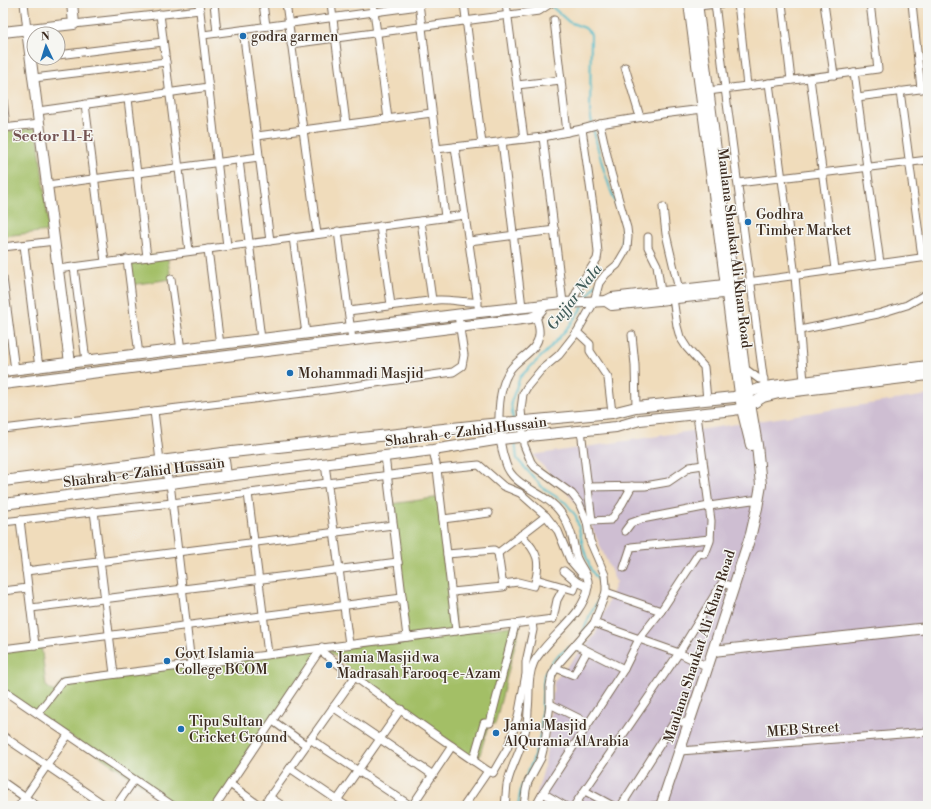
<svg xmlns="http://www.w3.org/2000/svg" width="931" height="809" font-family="'Libre Bodoni',serif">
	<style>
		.industrial { fill: #cebed2 }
		.green { fill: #a3bf66; stroke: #6f7442 }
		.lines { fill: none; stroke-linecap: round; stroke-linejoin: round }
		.stream { stroke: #4fbbca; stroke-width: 2 }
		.street-casing { stroke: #7a6855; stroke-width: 9 }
		.secondary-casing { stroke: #7a6855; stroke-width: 12 }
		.street { stroke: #fff; stroke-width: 7 }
		.secondary { stroke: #fff; stroke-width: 10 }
		.poi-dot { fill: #1f6fb2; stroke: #f6f6f2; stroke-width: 1.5 }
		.labels { text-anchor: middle; stroke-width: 3; stroke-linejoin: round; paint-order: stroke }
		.poi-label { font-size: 14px; fill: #3b2a1e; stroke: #f6f6f2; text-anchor: start }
		.street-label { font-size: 14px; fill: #3b2a1e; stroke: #f6f6f2 }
		.neighbourhood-label { font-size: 15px; font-weight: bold; fill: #745352; stroke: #f6f6f2 }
		.water-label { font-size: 15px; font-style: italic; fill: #425d5a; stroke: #f6f6f2 }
	</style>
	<rect width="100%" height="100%" fill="#f6f6f2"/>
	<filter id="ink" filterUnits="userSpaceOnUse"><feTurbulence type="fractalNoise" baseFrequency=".025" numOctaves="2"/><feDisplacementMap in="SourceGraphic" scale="8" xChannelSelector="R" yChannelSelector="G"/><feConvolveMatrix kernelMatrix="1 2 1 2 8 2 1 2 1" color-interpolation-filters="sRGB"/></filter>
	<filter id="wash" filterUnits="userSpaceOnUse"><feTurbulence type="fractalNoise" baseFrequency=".012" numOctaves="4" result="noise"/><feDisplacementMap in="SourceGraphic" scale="16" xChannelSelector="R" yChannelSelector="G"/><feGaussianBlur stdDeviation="0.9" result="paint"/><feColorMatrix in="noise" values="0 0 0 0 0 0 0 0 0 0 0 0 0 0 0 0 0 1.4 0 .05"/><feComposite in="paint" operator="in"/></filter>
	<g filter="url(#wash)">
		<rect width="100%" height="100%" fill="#f0dcbb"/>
		<path class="industrial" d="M928,395V806H533L545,765L554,681L595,635L616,582L586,514L533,455Z"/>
		<g class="green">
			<path d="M37,128L49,231L3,236V132Z"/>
			<path d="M167,254L171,279L131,285L127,259Z"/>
			<path d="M441,497L456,631L407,637L391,504Z"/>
			<path d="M520,625L495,724L489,723L478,761L406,710L363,681L328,649Z"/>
			<path d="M41,644L46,686L54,692L63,681L322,647L215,806H173L3,690V649Z"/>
		</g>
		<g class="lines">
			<g class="stream">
				<path d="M551,6L569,22L585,28L591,34L590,113L592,123"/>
				<path d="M593,128C599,156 607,183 618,209"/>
				<path d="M622,221V251"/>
				<path d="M586,299L596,284"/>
				<path d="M513,420L511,402L520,377L549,349L571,324L583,306"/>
				<path d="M515,440L517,459L544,489L566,503L576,516L584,550L591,570L601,584V596L591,612L583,632"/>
				<path d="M518,806L521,788L533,760L541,732L542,701L544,675L553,660L569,647"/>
			</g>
		</g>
	</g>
	<g filter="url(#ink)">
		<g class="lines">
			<g class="street-casing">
				<g id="street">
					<path d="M24,3L27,30"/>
					<path d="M199,3L227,246"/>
					<path d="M214,3L217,33"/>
					<path d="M263,3L266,26"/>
					<path d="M286,3L317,234"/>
					<path d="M331,3L346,124"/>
					<path d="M373,3L388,119"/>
					<path d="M419,3L445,217"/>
					<path d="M464,3L482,144"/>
					<path d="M506,3L524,139"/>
					<path d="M715,3L725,88L765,391"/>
					<path d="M738,3L747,86"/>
					<path d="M782,3L791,80"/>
					<path d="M824,3L834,75"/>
					<path d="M912,3L921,89"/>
					<path d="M698,6L726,3"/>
					<path d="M160,14L189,251"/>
					<path d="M554,20L567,132"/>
					<path d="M74,24L200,10"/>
					<path d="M243,30L270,241"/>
					<path d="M203,35L419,6"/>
					<path d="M291,44L539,11L551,3"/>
					<path d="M58,55L163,42"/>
					<path d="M625,67L640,117"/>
					<path d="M854,72L880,263"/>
					<path d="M34,78L166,62"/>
					<path d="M810,78L835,269"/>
					<path d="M769,83L795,276L804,382"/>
					<path d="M517,85L561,80"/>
					<path d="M708,91L878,69L870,3"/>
					<path d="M900,91L922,257"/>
					<path d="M857,97L928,88"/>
					<path d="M3,99L6,128"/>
					<path d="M128,99L147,257"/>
					<path d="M85,104L105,262"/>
					<path d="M38,111L209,87"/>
					<path d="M3,128L39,124"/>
					<path d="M257,136L432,113"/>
					<path d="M543,137L563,303"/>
					<path d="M502,141L522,307"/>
					<path d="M455,147L479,312"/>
					<path d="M436,149L543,137L582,129L600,124L662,114L703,109"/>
					<path d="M239,160L261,339"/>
					<path d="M738,183L928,160"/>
					<path d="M47,185L259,157"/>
					<path d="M663,207L666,234L679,290"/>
					<path d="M421,221L432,300"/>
					<path d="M380,226L391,305"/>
					<path d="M338,231L352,340"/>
					<path d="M293,237L306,334"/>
					<path d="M648,237V247L657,265L661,292"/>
					<path d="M469,241L555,230"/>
					<path d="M24,245L39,368"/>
					<path d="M3,247L55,241"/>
					<path d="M208,249L220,345"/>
					<path d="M127,259L139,355"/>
					<path d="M74,267L86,361"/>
					<path d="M58,269L465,215"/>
					<path d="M3,278L15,370"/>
					<path d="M171,279L181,350"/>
					<path d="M733,284L928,257"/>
					<path d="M673,298L677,326L680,337L687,348L704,367L707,400"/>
					<path d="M572,302L580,285L597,259L598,253L595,220L582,129"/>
					<path d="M348,311L437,300C451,299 464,303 478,302"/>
					<path d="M800,330L878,314L907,305L928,293"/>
					<path d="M577,332L590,344V351L608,378L612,413"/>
					<path d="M632,335L635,365L636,407"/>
					<path d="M744,368L759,379H764"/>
					<path d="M154,411L160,461L170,483L191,664"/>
					<path d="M3,429L312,392L453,372L462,366L464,355L458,315"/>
					<path d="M581,430L592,521L611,520L622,504L632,486"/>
					<path d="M385,456L407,637"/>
					<path d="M325,464L349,644"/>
					<path d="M588,487L645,486L668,482L690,467L703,465"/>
					<path d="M248,493L268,654"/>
					<path d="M94,511L114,674"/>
					<path d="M443,519L489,513"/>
					<path d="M20,520L35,645"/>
					<path d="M590,521L587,522L590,541L605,575L606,586V592L594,623"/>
					<path d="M3,522L172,503L437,469L479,465L503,486L520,493L546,516L558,531L570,560L582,574"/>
					<path d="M587,522L579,503L572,494L535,467L531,462L524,445L521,409L523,394L527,387L541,370L559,355L577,332L594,302L599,283L606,274L617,265L627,248L628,237L627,228L611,173L600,124"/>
					<path d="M625,531L631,523L642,519L709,506L752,500L758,501"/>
					<path d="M498,553L546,516"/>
					<path d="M447,554L494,550L498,553L503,587L452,592"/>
					<path d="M624,568L631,547L710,539"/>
					<path d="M26,571L393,525"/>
					<path d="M564,571L577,582"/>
					<path d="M536,579L574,590L577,582L588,587"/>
					<path d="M503,584L518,582L534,586C541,562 539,553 521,535"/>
					<path d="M3,591L28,588"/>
					<path d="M606,592L661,611"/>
					<path d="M31,608L398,562"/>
					<path d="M456,631L553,619L557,600L564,587"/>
					<path d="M576,645L624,669"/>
					<path d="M3,649L402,598"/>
					<path d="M321,651C375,694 432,732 488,771L493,773L507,749L518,717L526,674V662L533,630L532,621"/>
					<path d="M556,668L574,675L587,651"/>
					<path d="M3,690L173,806"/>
					<path d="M550,704L588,723"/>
					<path d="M333,707L433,775"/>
					<path d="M38,713L63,681L456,631L437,469L433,450"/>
					<path d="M273,721L306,745"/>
					<path d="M3,736L106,806"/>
					<path d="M310,739L411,806"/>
					<path d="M680,751L928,732"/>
					<path d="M473,761L484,723H490L515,625"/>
					<path d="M290,768L346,806"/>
					<path d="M3,782L37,806"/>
					<path d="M230,784L260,806"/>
					<path d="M585,791L613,806"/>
					<path d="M543,793L565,806"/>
					<path d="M269,797L283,806"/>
					<path d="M537,804L543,793L624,669L639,639L661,611L699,553L705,554L710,541L711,521L697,415"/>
					<path d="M19,806L68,735"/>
					<path d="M116,806L134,780"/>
					<path d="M215,806L322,647"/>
					<path d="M263,806L354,678"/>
					<path d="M333,806L401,709"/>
					<path d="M412,806L452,746"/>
					<path d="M464,806L488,771"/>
					<path d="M505,806C506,799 506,792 507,785C510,769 519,755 523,739C526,730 528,719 528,710C530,694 527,677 534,662C548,637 584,616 588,587C590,575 579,566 576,556C575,551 574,546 573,541C571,530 564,515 556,507C541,491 513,486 506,464C497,440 495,392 510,370C519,357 538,351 539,334C540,328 537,321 536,316"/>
					<path d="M524,806L526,790L528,782L541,758L545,742L550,704V686L552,675L559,663L594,623L679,653L708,667"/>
					<path d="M574,806L679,653L722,583L734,587"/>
					<path d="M621,806L675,721L689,723"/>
					<path d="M652,806L661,805"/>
				</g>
			</g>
			<g class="secondary-casing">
				<g id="secondary">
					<path d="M689,3L742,409L751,445"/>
					<path d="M27,30L70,363"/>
					<path d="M3,32L74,24L72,3"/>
					<path d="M606,301L612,305L732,292"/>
					<path d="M3,371L479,312L563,303L606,301L612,298L733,284"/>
					<path d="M3,384L530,318L536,316L544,306"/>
					<path d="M223,453L226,476"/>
					<path d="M3,481L223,453L480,425L612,413L636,407L734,397L765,387L928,366"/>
					<path d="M3,504L433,450L501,439L616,427L640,420L734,410L747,407L763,397L779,393L928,375"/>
					<path d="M713,651L928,628"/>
					<path d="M661,806L702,684L751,534L757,508L761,485L757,445L744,368L697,3"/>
				</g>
			</g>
			<use href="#street" class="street"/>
			<use href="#secondary" class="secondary"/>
		</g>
	</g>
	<g class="poi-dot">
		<circle cx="243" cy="36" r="4"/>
		<circle cx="748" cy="222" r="4"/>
		<circle cx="290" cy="373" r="4"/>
		<circle cx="167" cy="661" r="4"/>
		<circle cx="329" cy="665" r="4"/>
		<circle cx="181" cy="729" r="4"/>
		<circle cx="496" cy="733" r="4"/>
	</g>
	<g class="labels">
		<g class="poi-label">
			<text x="251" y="41">godra garmen</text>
			<text x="756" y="219">Godhra<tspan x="756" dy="16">Timber Market</tspan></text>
			<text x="298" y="378">Mohammadi Masjid</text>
			<text x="175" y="658">Govt Islamia<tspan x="175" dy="16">College BCOM</tspan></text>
			<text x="337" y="662">Jamia Masjid wa<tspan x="337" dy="16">Madrasah Farooq-e-Azam</tspan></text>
			<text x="189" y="726">Tipu Sultan<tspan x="189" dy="16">Cricket Ground</tspan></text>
			<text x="504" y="730">Jamia Masjid<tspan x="504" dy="16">AlQurania AlArabia</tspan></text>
		</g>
		<g class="street-label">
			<text transform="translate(735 248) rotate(83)" y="5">Maulana Shaukat Ali Khan Road</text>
			<text transform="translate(466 431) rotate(-7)" y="5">Shahrah-e-Zahid Hussain</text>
			<text transform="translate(144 472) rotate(-7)" y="5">Shahrah-e-Zahid Hussain</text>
			<text transform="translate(699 646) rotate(-72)" y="5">Maulana Shaukat Ali Khan Road</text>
			<text transform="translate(803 729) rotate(-4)" y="5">MEB Street</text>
		</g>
		<g class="neighbourhood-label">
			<text x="53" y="141">Sector 11-E</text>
		</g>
		<g class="water-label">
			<text transform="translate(574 297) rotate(-52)" y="5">Gujjar Nala</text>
		</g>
	</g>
	<rect width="931" height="809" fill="none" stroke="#f6f6f2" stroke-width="16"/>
	<g transform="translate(46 46) rotate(356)"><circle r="19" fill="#f6f6f2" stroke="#aba49d"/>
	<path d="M0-3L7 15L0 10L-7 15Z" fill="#1f6fb2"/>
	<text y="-6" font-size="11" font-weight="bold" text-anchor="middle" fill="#3b2a1e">N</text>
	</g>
</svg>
